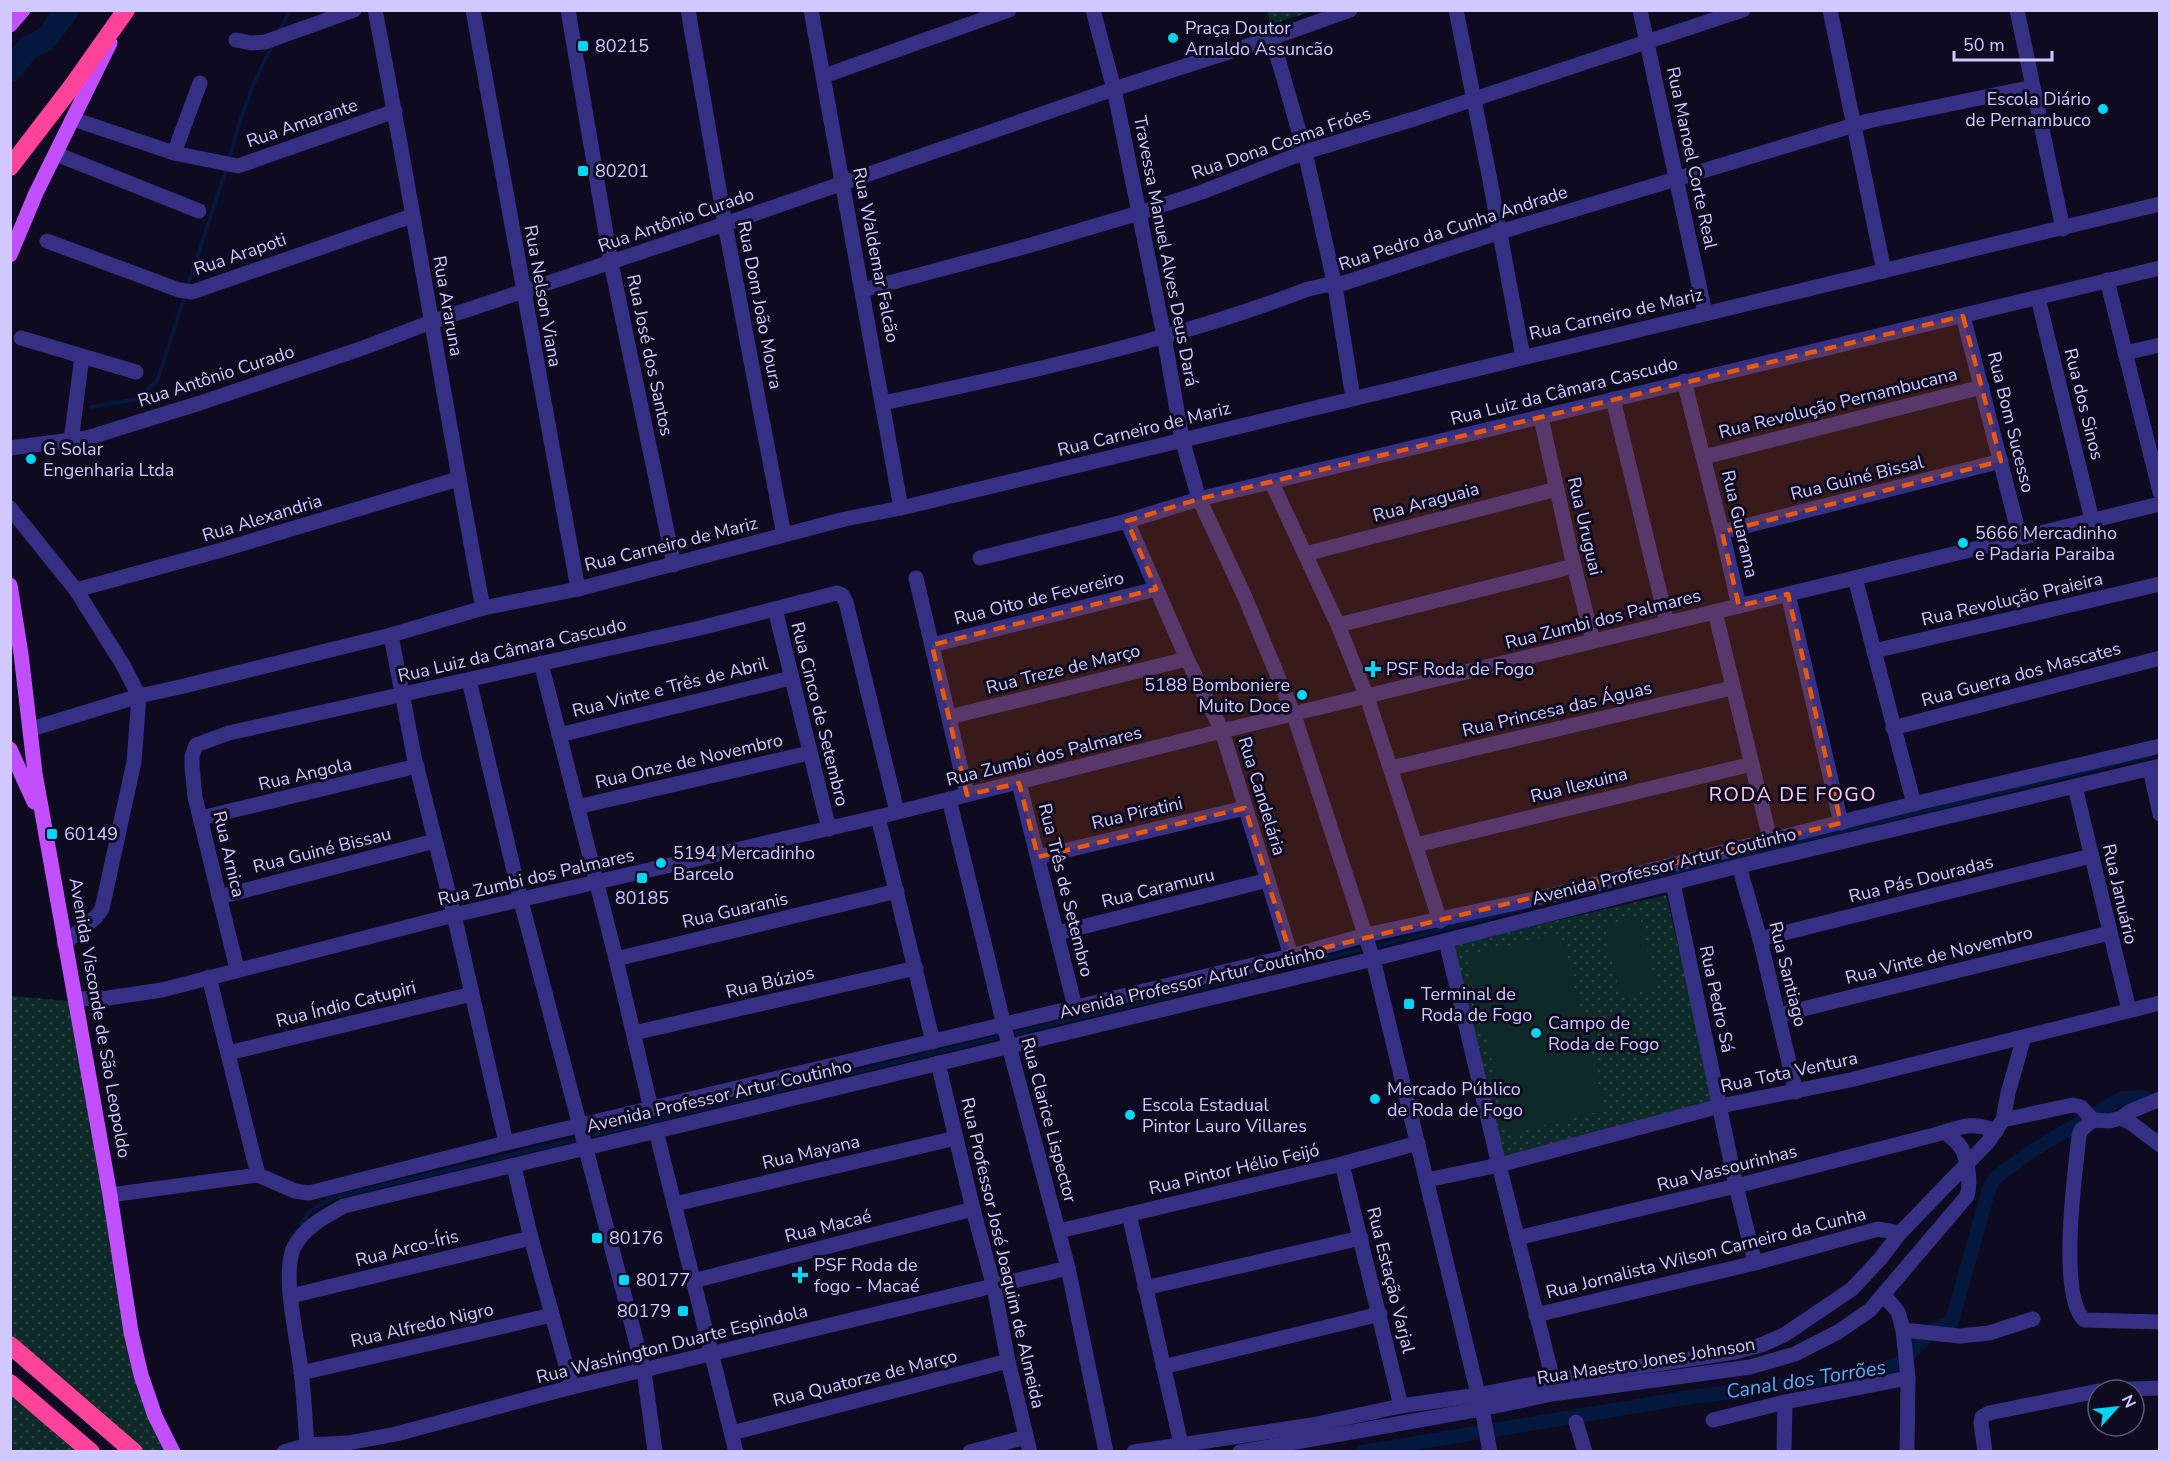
<svg xmlns="http://www.w3.org/2000/svg" width="2170" height="1462" font-family="'Nunito Sans',sans-serif">
	<style>
		.grass { fill: url(#grass-dots) }
		.pitch { fill: #0d2a29 }
		.lines { fill: none; stroke-linecap: round; stroke-linejoin: round }
		.stream { stroke: #04183e; stroke-width: 4 }
		.canal { stroke: #04183e; stroke-width: 14 }
		.river { stroke: #04183e; stroke-width: 24 }
		.minor { stroke: #353083; stroke-width: 15 }
		.major { stroke: #c14fff; stroke-width: 15 }
		.highway { stroke: #ff439a; stroke-width: 18 }
		.marked { fill: #e8590c; fill-opacity: 0.2; stroke: #e8590c; stroke-width: 4.5; stroke-dasharray: 12 8; stroke-linejoin: round }
		.poi-dot { fill: #00d6f3; stroke: #0e0a1f; stroke-width: 2 }
		.labels { text-anchor: middle; stroke-width: 6; stroke-linejoin: round; paint-order: stroke }
		.poi-label { font-size: 18px; fill: #d0c8ff; stroke: #0e0a1f; text-anchor: start }
		.street-label { font-size: 18px; fill: #d0c8ff; stroke: #0e0a1f }
		.neighbourhood-label { font-size: 20px; letter-spacing: 1.5px; fill: #ffcaeb; stroke: #0e0a1f }
		.water-label { font-size: 20px; font-style: italic; fill: #56aeff; stroke: #0e0a1f }
	</style>
	<defs>
		<pattern id="grass-dots" width="8" height="8" patternUnits="userSpaceOnUse" patternTransform="scale(1.5)"><rect width="8" height="8" fill="#0d2a29"/><path d="M2 2h.1M6 6h.1" fill="none" stroke="#2f4749" stroke-width="1.8" stroke-linecap="round"/></pattern>
	</defs>
	<rect width="100%" height="100%" fill="#0e0a1f"/>
	<g class="grass">
		<path d="M1267,11V10L1313,11L1272,24L1270,23Z"/>
		<path d="M1666,895L1716,1105L1502,1156L1452,945Z"/>
		<path d="M11,996L68,1001L129,1332L176,1451H139L11,1340Z"/>
		<path d="M11,1374L99,1451H11Z"/>
	</g>
	<g class="pitch">
		<path d="M1640,917L1656,988L1620,996L1604,925Z"/>
		<path d="M1561,933L1605,1110L1510,1134L1466,956Z"/>
	</g>
	<g class="lines">
		<g class="stream">
			<path d="M279,32L290,10"/>
			<path d="M229,160C239,119 253,81 273,44"/>
			<path d="M187,288L227,167"/>
			<path d="M91,407L138,399L157,381L185,295"/>
			<path d="M1638,881L2150,756"/>
			<path d="M1380,945L1531,907"/>
			<path d="M1017,1033L1359,950"/>
			<path d="M594,1135L996,1038"/>
			<path d="M301,1224L311,1210L332,1198L573,1140"/>
		</g>
		<path class="canal" d="M1362,1452L1691,1397L1780,1386L1882,1369L1899,1364L1932,1331L1952,1321L1989,1189L1994,1179L2030,1152L2122,1098L2144,1097"/>
		<path class="river" d="M10,70L29,47L45,40L67,10"/>
		<g class="minor">
			<path d="M375,10C414,209 445,409 483,608"/>
			<path d="M473,10L578,589"/>
			<path d="M568,10L611,263L674,565"/>
			<path d="M688,10L725,224L784,535"/>
			<path d="M811,10L901,508"/>
			<path d="M1093,10L1114,89L1164,336L1182,439L1199,499L1244,595L1294,715L1373,959L1484,1419L1490,1452"/>
			<path d="M1456,10L1488,170L1523,357"/>
			<path d="M1640,10L1705,313"/>
			<path d="M1830,10L1884,271"/>
			<path d="M2017,10L2063,229"/>
			<path d="M1272,38L1305,152L1335,286L1353,398"/>
			<path d="M236,40L251,43L265,42L354,10"/>
			<path d="M824,76L1009,10"/>
			<path d="M73,119L174,153L238,166L395,111"/>
			<path d="M174,153L200,83"/>
			<path d="M56,154L199,211"/>
			<path d="M47,241L179,290L192,292L412,216"/>
			<path d="M2107,280L2160,492"/>
			<path d="M863,290L1031,245L1139,213L1202,192L1305,152L1417,118L1743,10"/>
			<path d="M2038,298L2092,520"/>
			<path d="M1963,316L2020,538"/>
			<path d="M21,338L136,372"/>
			<path d="M2125,353L2160,345"/>
			<path d="M1684,381L1722,532L1739,606"/>
			<path d="M1613,399L1667,623"/>
			<path d="M883,403C1025,373 1172,341 1308,289L1326,285L1335,286L1500,232L1868,121L2033,87"/>
			<path d="M1541,418L1574,566L1593,641"/>
			<path d="M71,441L82,356"/>
			<path d="M10,448L87,438L200,403L363,348L431,322L725,224L1114,89L1272,38L1350,10"/>
			<path d="M1704,457L1982,387"/>
			<path d="M1271,481L1338,625L1367,697L1440,921"/>
			<path d="M10,508L76,590L123,665L139,696L134,762L102,909L96,917L64,944"/>
			<path d="M1127,521L1187,659L1222,731L1291,956"/>
			<path d="M1722,532L2001,461"/>
			<path d="M1305,554L1557,489"/>
			<path d="M980,558L1127,521L1199,499L2160,268"/>
			<path d="M916,578L967,795"/>
			<path d="M1855,578L1914,804"/>
			<path d="M76,590L218,551L458,479"/>
			<path d="M1788,594L1841,823"/>
			<path d="M775,609L829,829"/>
			<path d="M1715,612L1770,839"/>
			<path d="M1338,625L1574,566"/>
			<path d="M391,635L414,756L454,915L506,1143"/>
			<path d="M932,645L1156,589"/>
			<path d="M1874,651L2160,584"/>
			<path d="M541,663L616,959L651,1109"/>
			<path d="M469,680L521,901L644,1371L655,1452"/>
			<path d="M949,717L1187,659"/>
			<path d="M1893,728L2160,658"/>
			<path d="M31,729L139,696L180,687L391,635L483,608L578,589L845,519L901,508L2160,204"/>
			<path d="M559,735L791,678"/>
			<path d="M1391,768L1732,688"/>
			<path d="M2150,769L2160,814"/>
			<path d="M1019,783L1075,1007"/>
			<path d="M2075,787L2129,1010"/>
			<path d="M949,799L1009,1046L1068,1268L1106,1452"/>
			<path d="M577,807L809,753"/>
			<path d="M878,817L933,1042"/>
			<path d="M201,818L417,766"/>
			<path d="M1416,845L1752,764"/>
			<path d="M1038,857L1245,808"/>
			<path d="M1739,866L1760,939L1796,1092"/>
			<path d="M1673,883L1736,1186L1755,1263"/>
			<path d="M219,897L435,841"/>
			<path d="M1058,933L1268,880"/>
			<path d="M1760,939L2091,856"/>
			<path d="M1446,941L1499,1165L1553,1380"/>
			<path d="M616,959L897,891"/>
			<path d="M237,969L195,797L192,766V756L196,745L229,733L696,629L837,593L842,595L846,602L897,812"/>
			<path d="M209,977L258,1175"/>
			<path d="M76,999L108,998L162,990L454,915L878,817L1222,731L2160,504"/>
			<path d="M1779,1015L2109,933"/>
			<path d="M634,1033L916,968"/>
			<path d="M228,1053L472,994"/>
			<path d="M938,1063L973,1209L994,1287L1008,1361L1030,1452"/>
			<path d="M2121,1118L2131,1123L2160,1145"/>
			<path d="M2003,1120L2073,1105L2081,1107L2093,1120"/>
			<path d="M2093,1120L2081,1130L2079,1136C2075,1173 2058,1294 2084,1320L2160,1322"/>
			<path d="M2093,1120L2109,1121L2121,1118L2129,1112L2160,1099"/>
			<path d="M656,1131L736,1452"/>
			<path d="M1342,1164L1401,1406"/>
			<path d="M514,1167L531,1238L572,1387"/>
			<path d="M258,1175L295,1191L309,1193L506,1143L1291,956L1366,935L1553,895L1917,803L2160,746"/>
			<path d="M1427,1180L1499,1165L1720,1106L1850,1080L2160,1003"/>
			<path d="M110,1195L258,1175"/>
			<path d="M675,1204L956,1138"/>
			<path d="M1129,1214L1181,1444"/>
			<path d="M1059,1231L1342,1164L1418,1143"/>
			<path d="M1517,1238L1736,1186L1938,1134C1961,1127 1972,1121 1996,1131"/>
			<path d="M693,1281L973,1209"/>
			<path d="M1145,1288L1361,1238"/>
			<path d="M1884,1295L1898,1312L1903,1330L1908,1378L1907,1452"/>
			<path d="M291,1296L531,1238"/>
			<path d="M1536,1315L1755,1263L1878,1229L1900,1233"/>
			<path d="M1903,1330L1960,1336L1989,1333L2033,1319"/>
			<path d="M1163,1367L1380,1314"/>
			<path d="M301,1373L552,1315"/>
			<path d="M2107,1390L2160,1388"/>
			<path d="M1713,1420L1785,1402L1908,1378"/>
			<path d="M1576,1422L1585,1452"/>
			<path d="M732,1433L1008,1361"/>
			<path d="M307,1445C305,1420 304,1395 301,1371C298,1340 281,1274 294,1247C304,1227 326,1216 344,1206L1373,959L1739,866L2160,766"/>
			<path d="M284,1452L307,1445L348,1443L396,1434L572,1387L1068,1268"/>
			<path d="M970,1452L1026,1437"/>
			<path d="M1134,1452L1312,1425L1401,1406L1478,1395L1553,1380L1735,1352L1761,1345L1784,1335L1852,1289L1880,1259L1900,1233L1988,1142L2003,1120L2008,1093L2024,1037"/>
			<path d="M1240,1452L1481,1409L1552,1394L1750,1367L1795,1354L1838,1332L1870,1310L1967,1196C1971,1184 1968,1161 1962,1149C1958,1142 1951,1137 1945,1132"/>
			<path d="M1784,1452L1785,1402"/>
			<path d="M1985,1452L1981,1423L1982,1417L1989,1413L2098,1391"/>
		</g>
		<g class="major">
			<path d="M10,25L23,10"/>
			<path d="M10,255L36,193L110,43"/>
			<path d="M10,585L21,654L35,773L110,1195L131,1332L141,1375L155,1416L173,1452"/>
			<path d="M10,749L34,802"/>
		</g>
		<g class="highway">
			<path d="M10,167L73,85L126,10"/>
			<path d="M10,1345L134,1452"/>
			<path d="M10,1383L91,1452"/>
		</g>
	</g>
	<path class="marked" d="M1963,316L2001,461L1722,532L1739,606L1788,594L1841,823L1291,956L1245,808L1038,857L1019,783L967,795L932,645L1156,589L1127,521L1199,499Z"/>
	<g class="poi-dot">
		<circle cx="1173" cy="38" r="6"/>
		<rect x="577" y="40" width="12" height="12" rx="3"/>
		<circle cx="2103" cy="109" r="6"/>
		<rect x="577" y="165" width="12" height="12" rx="3"/>
		<circle cx="31" cy="459" r="6"/>
		<circle cx="1963" cy="543" r="6"/>
		<path d="M1370 660h6v6h6v6h-6v6h-6v-6h-6v-6h6z"/>
		<circle cx="1302" cy="695" r="6"/>
		<rect x="46" y="828" width="12" height="12" rx="3"/>
		<circle cx="661" cy="863" r="6"/>
		<rect x="636" y="872" width="12" height="12" rx="3"/>
		<rect x="1403" y="998" width="12" height="12" rx="3"/>
		<circle cx="1536" cy="1033" r="6"/>
		<circle cx="1375" cy="1099" r="6"/>
		<circle cx="1130" cy="1115" r="6"/>
		<rect x="591" y="1232" width="12" height="12" rx="3"/>
		<path d="M797 1266h6v6h6v6h-6v6h-6v-6h-6v-6h6z"/>
		<rect x="618" y="1274" width="12" height="12" rx="3"/>
		<rect x="677" y="1305" width="12" height="12" rx="3"/>
	</g>
	<g class="labels">
		<g class="poi-label">
			<text x="1185" y="34">Praça Doutor<tspan x="1185" dy="21">Arnaldo Assuncão</tspan></text>
			<text x="595" y="52">80215</text>
			<text x="2091" y="105" text-anchor="end">Escola Diário<tspan x="2091" dy="21">de Pernambuco</tspan></text>
			<text x="595" y="177">80201</text>
			<text x="43" y="455">G Solar<tspan x="43" dy="21">Engenharia Ltda</tspan></text>
			<text x="1975" y="539">5666 Mercadinho<tspan x="1975" dy="21">e Padaria Paraiba</tspan></text>
			<text x="1386" y="675">PSF Roda de Fogo</text>
			<text x="1290" y="691" text-anchor="end">5188 Bomboniere<tspan x="1290" dy="21">Muito Doce</tspan></text>
			<text x="64" y="840">60149</text>
			<text x="673" y="859">5194 Mercadinho<tspan x="673" dy="21">Barcelo</tspan></text>
			<text x="642" y="904" text-anchor="middle">80185</text>
			<text x="1421" y="1000">Terminal de<tspan x="1421" dy="21">Roda de Fogo</tspan></text>
			<text x="1548" y="1029">Campo de<tspan x="1548" dy="21">Roda de Fogo</tspan></text>
			<text x="1387" y="1095">Mercado Público<tspan x="1387" dy="21">de Roda de Fogo</tspan></text>
			<text x="1142" y="1111">Escola Estadual<tspan x="1142" dy="21">Pintor Lauro Villares</tspan></text>
			<text x="609" y="1244">80176</text>
			<text x="814" y="1271">PSF Roda de<tspan x="814" dy="21">fogo - Macaé</tspan></text>
			<text x="636" y="1286">80177</text>
			<text x="671" y="1317" text-anchor="end">80179</text>
		</g>
		<g class="street-label">
			<text transform="translate(302 123) rotate(-19)" y="6">Rua Amarante</text>
			<text transform="translate(1281 143) rotate(-19)" y="6">Rua Dona Cosma Fróes</text>
			<text transform="translate(1692 158) rotate(78)" y="6">Rua Manoel Corte Real</text>
			<text transform="translate(676 220) rotate(-19)" y="6">Rua Antônio Curado</text>
			<text transform="translate(1453 228) rotate(-18)" y="6">Rua Pedro da Cunha Andrade</text>
			<text transform="translate(1166 251) rotate(79)" y="6">Travessa Manuel Alves Deus Dará</text>
			<text transform="translate(240 254) rotate(-19)" y="6">Rua Arapoti</text>
			<text transform="translate(876 255) rotate(79)" y="6">Rua Waldemar Falcão</text>
			<text transform="translate(543 296) rotate(80)" y="6">Rua Nelson Viana</text>
			<text transform="translate(760 305) rotate(79)" y="6">Rua Dom João Moura</text>
			<text transform="translate(448 306) rotate(80)" y="6">Rua Araruna</text>
			<text transform="translate(1616 314) rotate(-13)" y="6">Rua Carneiro de Mariz</text>
			<text transform="translate(650 355) rotate(78)" y="6">Rua José dos Santos</text>
			<text transform="translate(216 376) rotate(-18)" y="6">Rua Antônio Curado</text>
			<text transform="translate(1564 391) rotate(-14)" y="6">Rua Luiz da Câmara Cascudo</text>
			<text transform="translate(1838 403) rotate(-14)" y="6">Rua Revolução Pernambucana</text>
			<text transform="translate(2084 404) rotate(76)" y="6">Rua dos Sinos</text>
			<text transform="translate(2011 422) rotate(76)" y="6">Rua Bom Sucesso</text>
			<text transform="translate(1144 429) rotate(-14)" y="6">Rua Carneiro de Mariz</text>
			<text transform="translate(1857 478) rotate(-14)" y="6">Rua Guiné Bissal</text>
			<text transform="translate(1426 502) rotate(-15)" y="6">Rua Araguaia</text>
			<text transform="translate(262 518) rotate(-17)" y="6">Rua Alexandria</text>
			<text transform="translate(1740 524) rotate(77)" y="6">Rua Guarama</text>
			<text transform="translate(1585 526) rotate(77)" y="6">Rua Uruguai</text>
			<text transform="translate(671 544) rotate(-14)" y="6">Rua Carneiro de Mariz</text>
			<text transform="translate(1039 598) rotate(-14)" y="6">Rua Oito de Fevereiro</text>
			<text transform="translate(2012 599) rotate(-13)" y="6">Rua Revolução Praieira</text>
			<text transform="translate(1603 619) rotate(-14)" y="6">Rua Zumbi dos Palmares</text>
			<text transform="translate(512 650) rotate(-13)" y="6">Rua Luiz da Câmara Cascudo</text>
			<text transform="translate(1063 669) rotate(-14)" y="6">Rua Treze de Março</text>
			<text transform="translate(2021 674) rotate(-15)" y="6">Rua Guerra dos Mascates</text>
			<text transform="translate(670 687) rotate(-14)" y="6">Rua Vinte e Três de Abril</text>
			<text transform="translate(1557 709) rotate(-13)" y="6">Rua Princesa das Águas</text>
			<text transform="translate(820 714) rotate(76)" y="6">Rua Cinco de Setembro</text>
			<text transform="translate(1044 756) rotate(-14)" y="6">Rua Zumbi dos Palmares</text>
			<text transform="translate(689 761) rotate(-13)" y="6">Rua Onze de Novembro</text>
			<text transform="translate(305 774) rotate(-13)" y="6">Rua Angola</text>
			<text transform="translate(1579 785) rotate(-14)" y="6">Rua Ilexuina</text>
			<text transform="translate(1262 796) rotate(73)" y="6">Rua Candelária</text>
			<text transform="translate(1137 813) rotate(-13)" y="6">Rua Piratini</text>
			<text transform="translate(322 850) rotate(-14)" y="6">Rua Guiné Bissau</text>
			<text transform="translate(229 854) rotate(77)" y="6">Rua Arnica</text>
			<text transform="translate(1664 866) rotate(-14)" y="6">Avenida Professor Artur Coutinho</text>
			<text transform="translate(536 877) rotate(-13)" y="6">Rua Zumbi dos Palmares</text>
			<text transform="translate(1921 879) rotate(-14)" y="6">Rua Pás Douradas</text>
			<text transform="translate(1158 888) rotate(-14)" y="6">Rua Caramuru</text>
			<text transform="translate(1066 890) rotate(76)" y="6">Rua Três de Setembro</text>
			<text transform="translate(2120 894) rotate(77)" y="6">Rua Januário</text>
			<text transform="translate(735 910) rotate(-13)" y="6">Rua Guaranis</text>
			<text transform="translate(1939 955) rotate(-14)" y="6">Rua Vinte de Novembro</text>
			<text transform="translate(1788 974) rotate(76)" y="6">Rua Santiago</text>
			<text transform="translate(770 982) rotate(-13)" y="6">Rua Búzios</text>
			<text transform="translate(1192 982) rotate(-13)" y="6">Avenida Professor Artur Coutinho</text>
			<text transform="translate(1717 999) rotate(78)" y="6">Rua Pedro Sá</text>
			<text transform="translate(346 1004) rotate(-14)" y="6">Rua Índio Catupiri</text>
			<text transform="translate(100 1018) rotate(80)" y="6">Avenida Visconde de São Leopoldo</text>
			<text transform="translate(1789 1072) rotate(-12)" y="6">Rua Tota Ventura</text>
			<text transform="translate(719 1096) rotate(-13)" y="6">Avenida Professor Artur Coutinho</text>
			<text transform="translate(1049 1120) rotate(75)" y="6">Rua Clarice Lispector</text>
			<text transform="translate(811 1152) rotate(-13)" y="6">Rua Mayana</text>
			<text transform="translate(1727 1168) rotate(-14)" y="6">Rua Vassourinhas</text>
			<text transform="translate(1234 1169) rotate(-13)" y="6">Rua Pintor Hélio Feijó</text>
			<text transform="translate(828 1226) rotate(-14)" y="6">Rua Macaé</text>
			<text transform="translate(407 1248) rotate(-14)" y="6">Rua Arco-Íris</text>
			<text transform="translate(1003 1253) rotate(77)" y="6">Rua Professor José Joaquim de Almeida</text>
			<text transform="translate(1706 1253) rotate(-14)" y="6">Rua Jornalista Wilson Carneiro da Cunha</text>
			<text transform="translate(1391 1280) rotate(76)" y="6">Rua Estação Varjal</text>
			<text transform="translate(422 1325) rotate(-13)" y="6">Rua Alfredo Nigro</text>
			<text transform="translate(672 1344) rotate(-14)" y="6">Rua Washington Duarte Espindola</text>
			<text transform="translate(1646 1361) rotate(-9)" y="6">Rua Maestro Jones Johnson</text>
			<text transform="translate(865 1378) rotate(-14)" y="6">Rua Quatorze de Março</text>
		</g>
		<g class="neighbourhood-label">
			<text x="1793" y="801">RODA DE FOGO</text>
		</g>
		<g class="water-label">
			<text transform="translate(1806 1379) rotate(-9)" y="7">Canal dos Torrões</text>
		</g>
	</g>
	<rect width="2170" height="1462" fill="none" stroke="#d0c8ff" stroke-width="24"/>
	<g transform="translate(2116 1408) rotate(63)"><circle r="28" fill="#0e0a1f" stroke="#5c5679" stroke-width="1.5"/>
	<path d="M0-4.5L10 22L0 15L-10 22Z" fill="#00d6f3"/>
	<text y="-9" font-size="16" font-weight="bold" text-anchor="middle" fill="#d0c8ff">N</text>
	</g>
	<path d="M1954 51v9h98v-9" fill="none" stroke="#d0c8ff" stroke-width="3"/>
	<text x="1963" y="51" font-size="18" fill="#d0c8ff" stroke="#0e0a1f" stroke-width="4.5" paint-order="stroke">50 m</text>
</svg>
